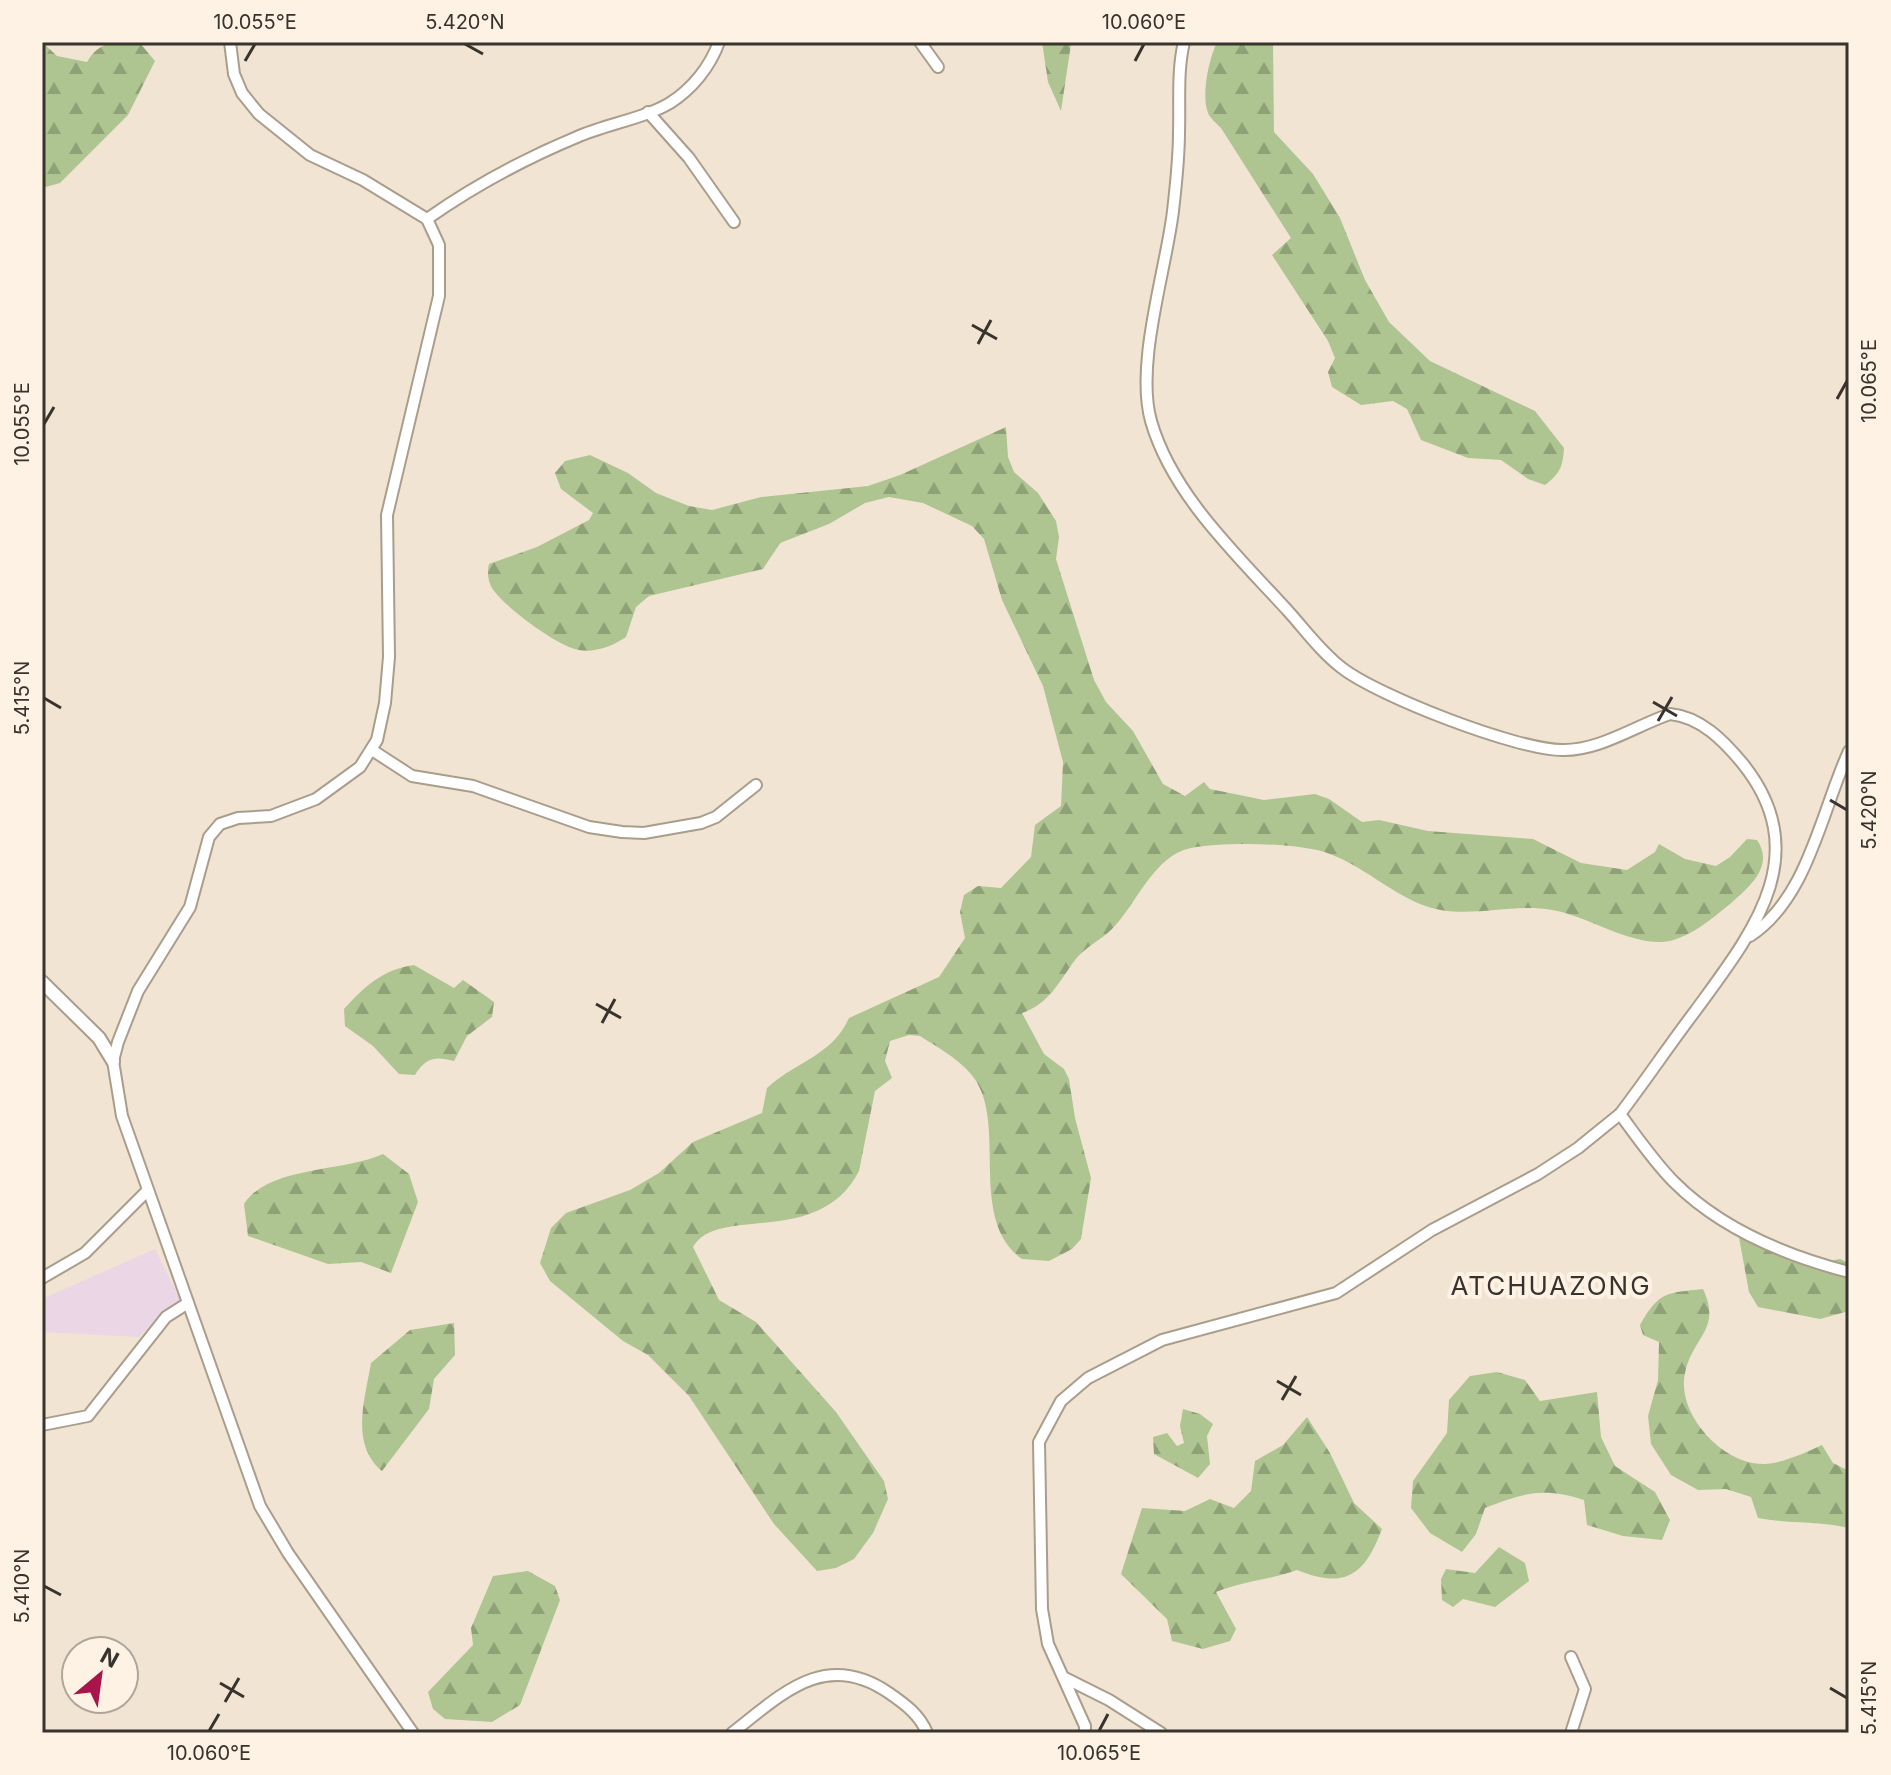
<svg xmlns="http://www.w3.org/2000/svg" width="1891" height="1775" font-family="Inter,sans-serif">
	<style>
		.education { fill: #ead6e4 }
		.forest { fill: url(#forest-firs) }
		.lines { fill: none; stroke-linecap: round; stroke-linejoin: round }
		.minor-casing { stroke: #a99d8c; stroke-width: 14 }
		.tertiary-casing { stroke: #a99d8c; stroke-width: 16 }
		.minor { stroke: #fff; stroke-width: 10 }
		.tertiary { stroke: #fff; stroke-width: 12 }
		.ticks { fill: none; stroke: #38332d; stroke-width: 3 }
		.labels { text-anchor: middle; stroke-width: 8; stroke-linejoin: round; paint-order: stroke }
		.quarter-label { font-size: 26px; letter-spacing: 2px; fill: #38332d; stroke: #fdf2e4 }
		.neatline { fill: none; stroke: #38332d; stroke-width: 3 }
		.ticks-label { font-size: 20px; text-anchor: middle; fill: #38332d }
	</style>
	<defs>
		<pattern id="forest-firs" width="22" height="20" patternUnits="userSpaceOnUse" patternTransform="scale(2)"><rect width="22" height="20" fill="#aec591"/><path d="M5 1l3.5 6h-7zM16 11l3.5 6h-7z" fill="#8fa177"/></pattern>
	</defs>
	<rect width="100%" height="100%" fill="#f2e4d3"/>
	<path class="education" d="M155,1249L182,1303L164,1313L139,1337L42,1332V1299Z"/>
	<g class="forest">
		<path d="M42,42L57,56L87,62C100,40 115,42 139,42L155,61L128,115L60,183L42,188Z"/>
		<path d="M1042,42L1071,44L1061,111L1048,82Z"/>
		<path d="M1217,42H1273L1274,132L1313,174L1340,218L1365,280L1389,322L1430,361L1535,411L1564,448C1563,466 1560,474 1545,485L1528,479L1501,460L1468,458L1421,440L1407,409L1393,401L1361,405L1332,387L1328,372L1335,358L1328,341L1272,255L1291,238L1221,128C1217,124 1210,118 1208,113C1201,94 1209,59 1217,42Z"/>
		<path d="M1006,427L1008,457L1014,472L1038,493L1056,521L1059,537L1056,559L1094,680L1106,702L1133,731L1163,784L1185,796L1204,782L1210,789L1264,800L1315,794L1329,799L1362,822L1379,820L1428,831L1533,839L1581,863L1627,870L1655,852L1659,844L1685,859L1716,866L1730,857L1747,839L1757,840C1775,866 1749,887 1730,904C1713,918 1686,941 1662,942C1625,943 1588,916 1552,910C1509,902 1463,922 1420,904C1389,891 1362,866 1330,854C1300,842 1223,842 1191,848C1154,855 1136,905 1112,929C1101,940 1085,947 1075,960C1059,982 1049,1004 1022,1013L1044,1054L1064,1069L1069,1079L1075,1118L1091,1178L1081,1239L1072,1249L1049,1261L1022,1259C965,1218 1011,1118 970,1073C957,1058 937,1047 920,1036L909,1035L890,1041L885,1061L892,1078L875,1091L859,1171C819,1249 718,1204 693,1247L719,1300L756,1322L836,1412L884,1481L888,1499L873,1533L854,1559L836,1568L817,1571L774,1524L689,1396L648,1355L623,1341L550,1281L540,1263L551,1228L566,1213L630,1190L659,1173L693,1142L762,1113L767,1088C795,1062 833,1055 849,1018L939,977L965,938L960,912L964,895L978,886L1001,888L1031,857L1035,825L1061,806L1063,762L1043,686L1002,600L984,539L972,526L923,503L889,497L865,503L829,524L780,543L763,569L649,596L636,607L626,637C613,646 595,653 579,650C558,647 503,606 492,588C488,581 487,572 489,564L537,547L589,520L593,513L561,489L555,473L565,461L590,455L628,473L656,493L689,506L712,510L761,497L868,486L900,475Z"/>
		<path d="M414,965L454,988L463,980L494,1002L492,1017L467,1036L454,1061C434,1056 426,1058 415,1075L399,1074L373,1046L345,1026L344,1009C364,987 383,969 414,965Z"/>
		<path d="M383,1154L409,1174L418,1202L391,1273L361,1262L328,1264L248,1236L244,1204C268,1166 344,1172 383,1154Z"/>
		<path d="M1738,1232L1812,1264L1840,1259L1849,1263V1311L1820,1319L1758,1307L1749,1292Z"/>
		<path d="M1703,1289C1722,1330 1693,1336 1685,1373C1676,1414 1723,1465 1764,1464C1783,1463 1805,1453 1822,1445L1833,1463L1849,1471V1528C1819,1521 1788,1524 1758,1518L1751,1497L1726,1489L1698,1490L1671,1475L1651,1444L1648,1416L1658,1380L1659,1342L1643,1335L1640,1325C1659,1291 1667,1293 1703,1289Z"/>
		<path d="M454,1323L455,1355L434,1379L429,1409L382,1471C350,1444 365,1399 371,1363L410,1330Z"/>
		<path d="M1497,1372L1525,1380L1540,1401L1597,1392L1601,1437L1615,1466L1655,1492L1670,1520L1662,1540L1623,1536L1587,1525L1584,1500C1544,1487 1523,1493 1485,1508L1476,1534L1462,1552L1430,1533L1411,1508L1413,1481L1447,1433L1449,1400L1470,1376Z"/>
		<path d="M1183,1409L1200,1414L1213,1424L1207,1436L1210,1464L1198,1478L1154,1454L1153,1437L1167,1433L1177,1446L1184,1443L1180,1426Z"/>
		<path d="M1307,1417L1330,1453L1354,1503L1382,1529C1364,1577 1344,1589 1297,1570C1270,1580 1242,1581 1216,1592L1236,1629L1230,1641L1203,1649L1172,1641L1167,1619L1121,1574L1142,1508L1185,1511L1210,1499L1234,1508L1251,1491L1255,1461L1283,1445Z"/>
		<path d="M1499,1547L1525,1563L1529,1581L1495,1607L1463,1599L1453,1607L1442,1600L1441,1579L1446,1569L1475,1573Z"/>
		<path d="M528,1571L555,1586L560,1600L520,1705L492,1722L445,1719L433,1709L428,1692L473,1645L471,1628L493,1576Z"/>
	</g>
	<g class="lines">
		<g class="minor-casing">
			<g id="minor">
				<path d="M230,42L234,74L242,93L259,114L310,155L363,180L427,219L439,245V296L387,515L389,657L385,703L377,740L360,767L316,799L271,816L238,818L220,824L209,837L190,907L138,991L118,1042L113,1061L122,1116L260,1506L288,1553L413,1733"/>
				<path d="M920,42L938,67"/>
				<path d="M648,112L689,158L734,222"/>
				<path d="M427,219C474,186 524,159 577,137C606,124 643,119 670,103C692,89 710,67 719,42"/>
				<path d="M372,750L412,776L473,786L589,827L622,832L644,833L701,823L716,817L756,785"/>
				<path d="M1750,936C1808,898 1821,812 1849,751"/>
				<path d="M1620,1114C1637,1137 1654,1162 1674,1182C1720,1228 1787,1256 1849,1272"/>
				<path d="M42,1278L85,1253L147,1191"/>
				<path d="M42,1425L88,1416L166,1317L188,1303"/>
				<path d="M1065,1678L1109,1700L1161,1733"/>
				<path d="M732,1733C782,1694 825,1649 889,1693C905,1704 920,1715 927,1733"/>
				<path d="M1085,1733V1726L1048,1644L1042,1609L1039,1442L1061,1401L1088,1378L1162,1340L1336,1293L1432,1230L1538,1174L1578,1148L1620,1114C1646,1080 1670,1044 1696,1010C1752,933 1816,855 1743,764C1724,741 1701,717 1670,714C1635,726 1599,751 1562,750C1517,750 1378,696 1342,668C1321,652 1306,631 1288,611C1238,556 1172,495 1151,421C1135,364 1166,270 1173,211C1176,185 1179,158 1179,132C1180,102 1177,71 1184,42"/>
				<path d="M1571,1733L1585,1689L1571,1657"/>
			</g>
		</g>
		<g class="tertiary-casing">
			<path id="tertiary" d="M42,982L99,1038L113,1061"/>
		</g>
		<use href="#minor" class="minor"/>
		<use href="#tertiary" class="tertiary"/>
	</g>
	<path class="ticks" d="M465,44L483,54M245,61L255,44M1135,61L1144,44M972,325L997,339M978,344L991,320M1837,399L1847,381M44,424L54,407M44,698L61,708M1653,702L1677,716M1658,721L1672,697M1830,800L1847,810M596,1004L621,1018M602,1023L615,999M1277,1381L1301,1395M1282,1400L1296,1376M44,1586L61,1595M220,1683L244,1697M1830,1688L1847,1698M225,1702L239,1678M209,1731L219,1714M1099,1731L1108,1714"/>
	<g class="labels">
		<g class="quarter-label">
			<text x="1551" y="1295">ATCHUAZONG</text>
		</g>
	</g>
	<rect width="1891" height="1775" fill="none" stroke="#fdf2e4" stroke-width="88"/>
	<g transform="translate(100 1675) rotate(29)"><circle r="38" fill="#fdf2e4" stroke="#aea69b" stroke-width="2"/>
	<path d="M0-6L14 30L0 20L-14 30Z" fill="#a8154a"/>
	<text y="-12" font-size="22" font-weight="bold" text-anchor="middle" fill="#38332d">N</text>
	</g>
	<rect x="44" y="44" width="1803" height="1687" class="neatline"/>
	<g class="ticks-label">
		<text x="255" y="29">10.055°E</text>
		<text x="465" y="29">5.420°N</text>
		<text x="1144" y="29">10.060°E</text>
		<text transform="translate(1869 381) rotate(-90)" y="7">10.065°E</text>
		<text transform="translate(22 424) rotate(-90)" y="7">10.055°E</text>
		<text transform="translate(22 698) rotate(-90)" y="7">5.415°N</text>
		<text transform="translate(1869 810) rotate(-90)" y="7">5.420°N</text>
		<text transform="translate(22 1586) rotate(-90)" y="7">5.410°N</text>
		<text transform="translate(1869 1698) rotate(-90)" y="7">5.415°N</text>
		<text x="209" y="1760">10.060°E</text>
		<text x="1099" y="1760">10.065°E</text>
	</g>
</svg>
